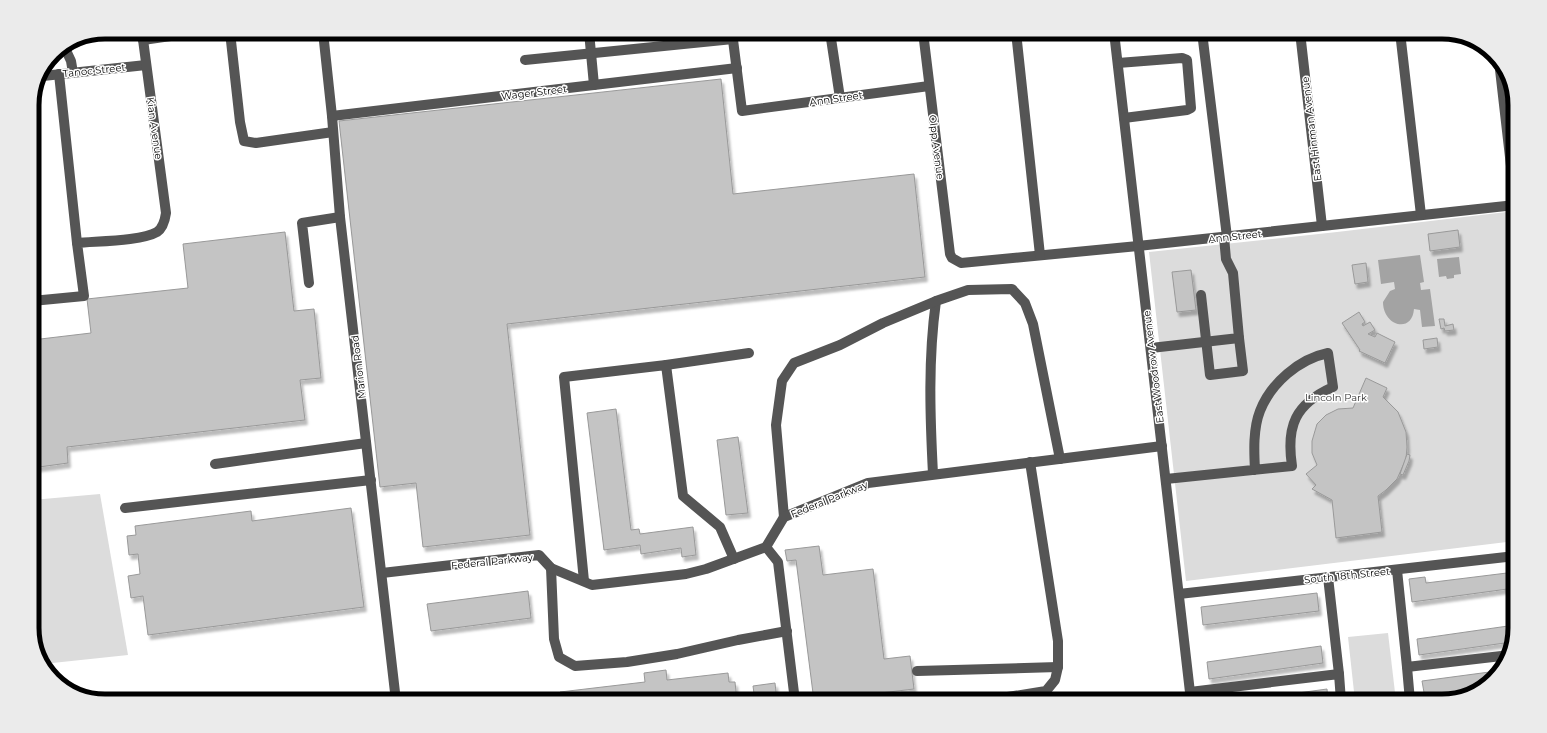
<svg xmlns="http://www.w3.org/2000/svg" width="1547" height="733" font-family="Montserrat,sans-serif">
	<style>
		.green { fill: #dcdcdc }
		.water { fill: #a3a3a3 }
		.building { fill: #c4c4c4; stroke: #999; filter: url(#shadow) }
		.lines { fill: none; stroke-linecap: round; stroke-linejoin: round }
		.minor { stroke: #555; stroke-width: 10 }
		.labels { text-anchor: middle; stroke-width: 3; stroke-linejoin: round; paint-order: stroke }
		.street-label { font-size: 10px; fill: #000; stroke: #fff }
		.park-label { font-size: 10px; fill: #333; stroke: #fff }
		.rim { fill: none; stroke: #000; stroke-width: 5 }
	</style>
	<defs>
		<filter id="shadow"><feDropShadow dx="2.5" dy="4.5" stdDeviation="1" flood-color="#0004"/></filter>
	</defs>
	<rect width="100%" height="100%" fill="#fff"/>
	<g class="green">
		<path d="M1515,211V541L1186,581L1149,252L1337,232Z"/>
		<path d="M100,494L128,655L43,664L32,633V500Z"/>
		<path d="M1388,633L1396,701H1355L1348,637Z"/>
	</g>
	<g class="water">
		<path d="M1420,255L1424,282L1420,283L1421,290L1430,289L1435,326L1422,327L1420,310L1414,309C1412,334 1383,326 1383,302L1390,291L1395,289L1394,282L1381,284L1378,260Z"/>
		<path d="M1459,257L1461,274L1454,275V278L1447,279L1446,276L1439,277L1437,259Z"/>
	</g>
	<g class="building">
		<path d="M721,79L733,194L914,174L925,277L507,324L530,535L423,547L416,483L380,487L339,121Z"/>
		<path d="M1458,230L1460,247L1430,251L1428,234Z"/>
		<path d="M285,232L294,311L314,309L321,378L300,380L305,420L67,447L68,463L32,468V340L91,333L87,299L188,288L183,244Z"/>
		<path d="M1366,263L1368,282L1355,284L1352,265Z"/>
		<path d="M1191,270L1196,310L1177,312L1172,272Z"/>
		<path d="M1359,312L1365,322L1362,324L1363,326L1370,322L1375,330L1368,334L1375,337L1377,333L1395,342L1385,363L1359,351L1360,350L1342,323Z"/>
		<path d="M1439,319H1444L1445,326L1453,324L1454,330L1445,331L1444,328L1441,329Z"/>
		<path d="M1437,338L1438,347L1424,349L1423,340Z"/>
		<path d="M1366,378L1387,388L1383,397L1398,412L1406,432L1407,447L1406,459L1397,479L1386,490L1378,496L1382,532L1336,538L1332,500L1312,489L1316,485L1306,474L1317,465L1312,453V441L1317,424L1326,415L1338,409L1353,408Z"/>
		<path d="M616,409L631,530L639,529L640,534L693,527L696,555L682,557L681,548L641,554L640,545L604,550L587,413Z"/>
		<path d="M738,437L748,513L726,515L717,440Z"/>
		<path d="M1407,454L1410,455L1409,461L1403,475L1400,474Z"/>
		<path d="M351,508L364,607L148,635L143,596L131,598L128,576L140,574L138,554L129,555L127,536L136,535L135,526L251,511L252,521Z"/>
		<path d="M819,546L823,575L873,569L884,659L910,656L914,689L814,701L796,560L787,561L785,550Z"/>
		<path d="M1515,572V588L1412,602L1409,579L1425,577L1426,583Z"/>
		<path d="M528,591L531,618L431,631L427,604Z"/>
		<path d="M1317,593L1319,611L1203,625L1201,607Z"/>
		<path d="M1515,625L1512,642L1419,655L1417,639Z"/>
		<path d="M1321,646L1323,663L1209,679L1207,662Z"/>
		<path d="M666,670L667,680L728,673L729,682H735L737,701H561L560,692L645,682L644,673Z"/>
		<path d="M1497,671L1483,689L1425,698L1422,681Z"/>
		<path d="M775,683L777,701H755L753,686Z"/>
		<path d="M1327,689L1328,701H1240Z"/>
	</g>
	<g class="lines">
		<g class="minor">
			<path d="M230,32L240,122L244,141L256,143L333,132"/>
			<path d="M323,32L332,116L340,217L396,701"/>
			<path d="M589,32L594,85"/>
			<path d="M732,32L742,111L929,86"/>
			<path d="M830,32L840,98"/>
			<path d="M923,32L950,254L952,258L961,263L1138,246L1515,205"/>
			<path d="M1016,32L1040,255"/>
			<path d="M1114,32L1191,701"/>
			<path d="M1202,32L1227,237"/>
			<path d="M1300,32L1322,226"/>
			<path d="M1400,32L1421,215"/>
			<path d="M143,40L198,32"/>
			<path d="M64,46L71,61L73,73"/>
			<path d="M525,60L733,39"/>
			<path d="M1499,61L1515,201"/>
			<path d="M1118,63L1182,58L1187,60L1191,108L1187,110L1124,118"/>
			<path d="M59,74L77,243"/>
			<path d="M43,76L146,65"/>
			<path d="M332,116L737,68"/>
			<path d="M309,283L302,223L340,217"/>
			<path d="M1201,295L1210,375L1243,371L1239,338"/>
			<path d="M32,301L84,296L77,243C96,241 142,241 157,232C163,228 165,220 166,213L142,32"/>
			<path d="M1151,348L1239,338L1233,273L1226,259L1224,237"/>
			<path d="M666,365L749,353"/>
			<path d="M215,464L366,443"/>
			<path d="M933,474C930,416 928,359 936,301L968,290L1012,289L1025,303L1033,324L1060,459"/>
			<path d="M1166,479L1292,466C1286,426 1295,404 1333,387L1328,353C1299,359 1271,383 1260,411C1253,429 1254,451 1255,470"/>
			<path d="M125,508L371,480"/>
			<path d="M784,517L776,425L782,381L794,363L840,345L883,323L936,301"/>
			<path d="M766,547L778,562L795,701"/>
			<path d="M551,568L554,639L559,657L575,666L627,662L677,654L738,640L787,631"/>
			<path d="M1397,570L1407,667L1510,655"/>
			<path d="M382,573L539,555L551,568L592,585L686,574L706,569L766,547L784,517L868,483L1162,446"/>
			<path d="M1328,577L1339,674"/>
			<path d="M584,581L564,377L666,365L683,496L720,527L734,559"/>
			<path d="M1179,594L1515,556"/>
			<path d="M1407,667L1410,701"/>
			<path d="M917,671L1058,667"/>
			<path d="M1190,692L1339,674L1341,701"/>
			<path d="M982,701L1046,691L1055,680L1058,667V641L1030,462"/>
		</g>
	</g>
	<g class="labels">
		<g class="street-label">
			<text transform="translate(94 70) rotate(-6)" y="4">Tanoc Street</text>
			<text transform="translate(534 92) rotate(-7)" y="4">Wager Street</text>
			<text transform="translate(836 98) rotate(-8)" y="4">Ann Street</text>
			<text transform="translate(155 128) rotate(82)" y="4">Kian Avenue</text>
			<text transform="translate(1311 129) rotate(-97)" y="4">East Hinman Avenue</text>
			<text transform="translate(937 147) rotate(83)" y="4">Olpp Avenue</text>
			<text transform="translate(1235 236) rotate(-6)" y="4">Ann Street</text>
			<text transform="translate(358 367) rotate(-97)" y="4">Marion Road</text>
			<text transform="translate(1153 367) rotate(-97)" y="4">East Woodrow Avenue</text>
			<text transform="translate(829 499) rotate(-22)" y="4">Federal Parkway</text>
			<text transform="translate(492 561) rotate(-6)" y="4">Federal Parkway</text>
			<text transform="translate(1347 575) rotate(-6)" y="4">South 18th Street</text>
		</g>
		<g class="park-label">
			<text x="1336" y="401">Lincoln Park</text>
		</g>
	</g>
	<path d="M0 0H1547V733H0ZM105 39H1442A66 66 0 0 1 1508 105V628A66 66 0 0 1 1442 694H105A66 66 0 0 1 39 628V105A66 66 0 0 1 105 39Z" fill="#ebebeb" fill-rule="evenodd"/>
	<path class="rim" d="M105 39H1442A66 66 0 0 1 1508 105V628A66 66 0 0 1 1442 694H105A66 66 0 0 1 39 628V105A66 66 0 0 1 105 39Z"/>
</svg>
